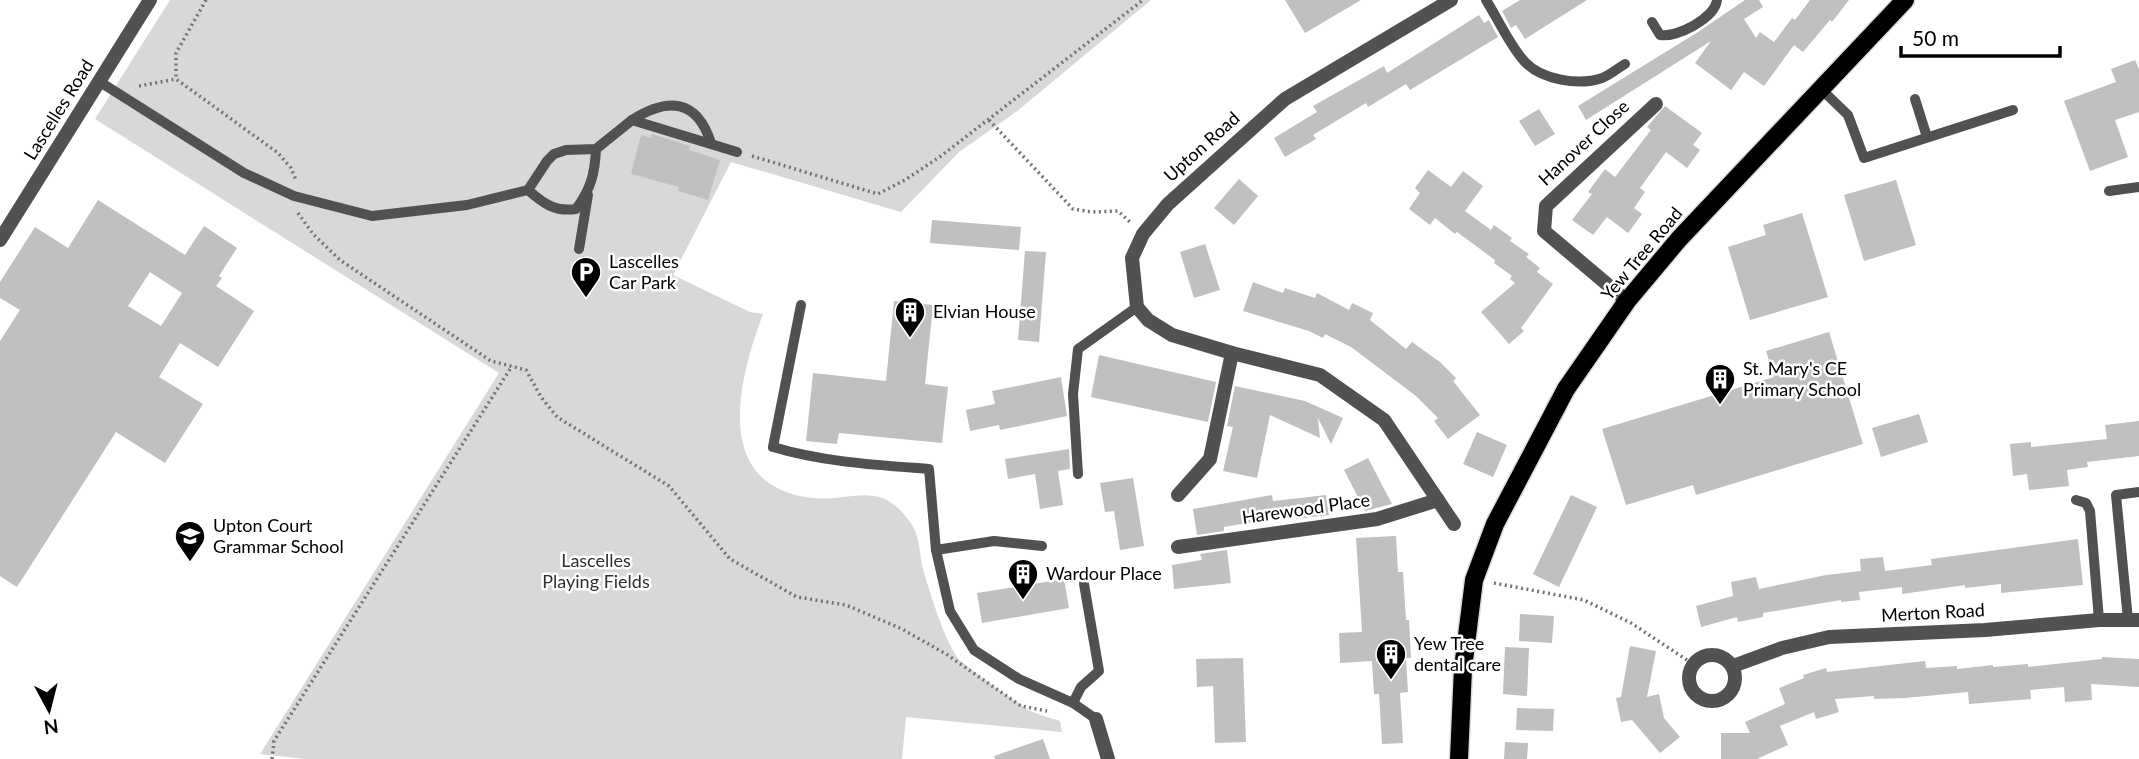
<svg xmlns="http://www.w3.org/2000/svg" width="2139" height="759" font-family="Lato,sans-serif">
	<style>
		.green { fill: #d8d8d8 }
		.building { fill: #c0c0c0; fill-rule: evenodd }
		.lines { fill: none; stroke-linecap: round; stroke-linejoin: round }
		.primary-casing { stroke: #dbdbdb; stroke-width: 21 }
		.path { stroke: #737373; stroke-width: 3.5; stroke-dasharray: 2 3.5; stroke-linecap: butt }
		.lane { stroke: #515151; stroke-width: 10 }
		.street { stroke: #515151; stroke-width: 14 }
		.primary { stroke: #000; stroke-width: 18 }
		.labels { text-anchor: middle; stroke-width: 5; stroke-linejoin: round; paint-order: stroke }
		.street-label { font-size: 18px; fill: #000; stroke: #fff }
		.poi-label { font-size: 18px; fill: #000; stroke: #fff; text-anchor: start }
		.park-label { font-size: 18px; fill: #2f2f2f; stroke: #fff }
	</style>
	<rect width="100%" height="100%" fill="#fff"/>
	<path class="green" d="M170,0H1151L1016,112L959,152L901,212L731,162L673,275L750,312L763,314C738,381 711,487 813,498C853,502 880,479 910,522C921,537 919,556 924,573C932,598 943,636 957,657C961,664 1020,705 1030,711C1039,715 1051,718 1060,721L1062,732L906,717L902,759H306L260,754L499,373L95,119Z"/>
	<g class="building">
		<path d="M1285,0H1361L1305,33Z"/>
		<path d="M1520,0H1587L1525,39L1516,25L1511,28L1502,11Z"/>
		<path d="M1745,0H1759L1763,7L1744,19L1756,38L1760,32L1774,42L1792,18L1795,20L1810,0H1849L1832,22L1830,20L1803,52L1794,45L1764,86L1744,72L1731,90L1695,63L1711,41L1586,120L1578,106L1698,32Z"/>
		<path d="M1479,15L1484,23L1489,20L1498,37L1410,90L1406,84L1368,107L1366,103L1313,135L1316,139L1285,157L1274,138L1317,112L1313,106L1384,66L1387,73Z"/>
		<path d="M2135,60L2139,69V112L2115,120L2128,157L2090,171L2064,101L2116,82L2111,69Z"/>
		<path d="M1665,106L1702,133L1693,145L1700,150L1687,168L1666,152L1640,188L1645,192L1634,208L1642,214L1628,233L1607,217L1593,235L1572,220L1592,194L1588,192L1605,169L1615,177L1651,130L1647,127Z"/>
		<path d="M1539,109L1555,134L1535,146L1519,121Z"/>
		<path d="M652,134L690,146L689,150L720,160L708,200L678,191L679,187L631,174L641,135L651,138Z"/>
		<path d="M1428,170L1451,187L1463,171L1483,186L1465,211L1491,230L1494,225L1512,238L1510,241L1529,254L1526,257L1540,268L1537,272L1553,284L1521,328L1524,331L1509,344L1481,312L1515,283L1510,279L1512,276L1494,263L1495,260L1457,232L1455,234L1435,218L1430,225L1409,209L1420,193L1415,188Z"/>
		<path d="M1239,179L1258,196L1234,225L1214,208Z"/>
		<path d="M1896,180L1916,245L1864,261L1844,195Z"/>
		<path d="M98,200L185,255L204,226L237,248L219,276L222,278L216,286L254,311L218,367L180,343L159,377L203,404L165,463L116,432L17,587L0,576V341L20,310L0,298V282L35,227L68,248ZM150,272L182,293L161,326L128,306Z"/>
		<path d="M1802,213L1828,297L1750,320L1728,247L1766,235L1763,225Z"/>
		<path d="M932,220L1021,227L1019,250L930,243Z"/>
		<path d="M1205,244L1220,290L1194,298L1180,252Z"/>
		<path d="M1025,251L1046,252L1039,342L1018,340Z"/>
		<path d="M1253,282L1283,293L1285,288L1315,298L1317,293L1349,310L1352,303L1373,313L1370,320L1406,349L1412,342L1440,362L1456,378L1453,381L1480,415L1448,439L1434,421L1438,418L1416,396L1351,347L1325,334L1323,338L1309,331L1243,311Z"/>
		<path d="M894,301L933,305L925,384L948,387L942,443L839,433L837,444L806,441L813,373L886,381Z"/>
		<path d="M1829,332L1863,444L1696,495L1693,485L1626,505L1602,429L1774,377L1766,351Z"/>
		<path d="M1099,355L1216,382L1208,422L1091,397Z"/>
		<path d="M1061,377L1067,416L1000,430L999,425L970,431L966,410L995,404L992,391Z"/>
		<path d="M1235,386L1305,401L1343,418L1331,444L1318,418L1320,438L1270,415L1257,478L1223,471L1233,427L1227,426Z"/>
		<path d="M1919,414L1928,442L1881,457L1872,428Z"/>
		<path d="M2139,421V456L2087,462L2088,467L2067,470L2069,486L2029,490L2027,474L2013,476L2010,444L2031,442V447L2107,439L2105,425Z"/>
		<path d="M1477,432L1507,445L1493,477L1463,464Z"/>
		<path d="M1069,449L1070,469L1058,471L1063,505L1040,509L1035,474L1008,479L1005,459Z"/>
		<path d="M1368,458L1392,504L1365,511L1344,470Z"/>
		<path d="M1133,478L1144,546L1120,550L1114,511L1105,512L1100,483Z"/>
		<path d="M1272,495L1273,501L1326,495L1329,515L1296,519L1295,515L1224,527V531L1197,535L1193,509Z"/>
		<path d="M1571,495L1597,507L1559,587L1533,574Z"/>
		<path d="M1396,536L1398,572H1403L1406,620H1409L1411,658H1406L1408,692L1400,693L1403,743L1382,744L1379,694H1374L1372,661L1340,663L1339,633L1362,632L1356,538Z"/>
		<path d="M2078,539L2083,585L2001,593V584L1965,588V585L1902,594V587L1859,592L1860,600L1841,602V600L1763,613V617L1738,622L1737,617L1701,627L1696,606L1733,596L1731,582L1756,577L1759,589L1826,575L1861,571L1860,559L1883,557L1885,571L1932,565L1931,559Z"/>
		<path d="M1227,550L1231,583L1174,589L1172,565L1202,560L1200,554Z"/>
		<path d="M1064,579L1069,608L982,623L977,593Z"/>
		<path d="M1520,614L1554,616L1552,643L1519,641Z"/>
		<path d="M1630,646L1656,651L1647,697L1659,694L1664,718L1680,737L1660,753L1632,720L1621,722L1616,698L1621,697Z"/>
		<path d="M1505,647L1529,648L1527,696L1503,694Z"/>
		<path d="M2102,657L2139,659V687L2091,684L2092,700L2065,702L2064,687L2030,690L2031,699L1969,704L1968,692L1905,698L1874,699V696L1835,699L1839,712L1816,719L1814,712L1780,726L1788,745L1757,759H1721V733H1750L1745,722L1785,704L1779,688L1804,678L1803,675L1826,668L1827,672L1925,661L1926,668L1957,666V669L1993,665V667L2028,664V667L2102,659Z"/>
		<path d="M1243,658L1246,742L1215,743L1213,686L1197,687L1196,659Z"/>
		<path d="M1517,708L1554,709L1553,731L1516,730Z"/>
		<path d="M1043,739L1050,759H995L994,756Z"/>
		<path d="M1505,742L1528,743L1527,759H1504Z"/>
	</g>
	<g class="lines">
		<g class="primary-casing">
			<path id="primary" d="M1459,759L1463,668L1474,580L1495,524L1566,389L1627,301L1679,239L1905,0"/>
		</g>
		<g class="path">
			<path d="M206,0L176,53V79L278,153L291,168L296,180"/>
			<path d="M139,86L176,79"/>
			<path d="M989,120L1073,209L1092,212L1118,211L1131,223"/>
			<path d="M752,156L878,194L905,180L941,156L1143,0"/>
			<path d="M298,213L313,234L340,260L491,361L526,370L541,397L557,417L669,486L730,559L797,597L846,605L902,629L946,654L1021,706L1047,711"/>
			<path d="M1494,583L1584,600L1631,623L1693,664"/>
			<path d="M272,759L274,741L512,366"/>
		</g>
		<g class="lane">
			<path d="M1486,0C1498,19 1509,44 1524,61C1541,80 1579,86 1602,78C1610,75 1618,68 1625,64"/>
			<path d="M1652,22L1660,35C1677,38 1715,18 1717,0"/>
			<path d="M100,82L244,173L294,196L372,216L467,205L528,190L547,161L554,154L566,150L596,149L632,120L737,152"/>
			<path d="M1820,88L1848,115L1864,158L2013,110"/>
			<path d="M1915,99L1927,137"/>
			<path d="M632,120C668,97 697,99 711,143"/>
			<path d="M528,190C544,204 555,212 576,209C591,189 595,173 596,149"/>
			<path d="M2109,191L2139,187"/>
			<path d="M579,249L588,195"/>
			<path d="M801,305L773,447C823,462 876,465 929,469L936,550L950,611L974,650L1019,679L1073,703L1096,719"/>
			<path d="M1078,474L1073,394L1078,349L1137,307"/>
			<path d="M2076,500L2086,503L2090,511L2099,620"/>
			<path d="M936,550L994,541L1042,546"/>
			<path d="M2128,620L2116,495L2139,492"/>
			<path d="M1073,703L1081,687L1099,671L1084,584"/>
		</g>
		<g class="street">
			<path d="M1451,0L1285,99L1168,204L1143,234L1132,258L1137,307L1148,320L1172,335L1232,353L1320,375L1384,420L1454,524"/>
			<path d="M0,240L150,0"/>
			<path d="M1627,301L1544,231L1546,206L1656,104"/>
			<path d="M1178,495L1210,459L1232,353"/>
			<path d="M1178,547L1377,519L1438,500"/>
			<circle cx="1712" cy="678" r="23"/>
			<path d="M1733,666L1782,648L1829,637L1985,630L2099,620H2139"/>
			<path d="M1096,719L1108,759"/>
		</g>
		<use href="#primary" class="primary"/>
	</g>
	<defs>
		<g id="parking-pin" transform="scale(1.575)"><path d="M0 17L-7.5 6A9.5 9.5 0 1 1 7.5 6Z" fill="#000" stroke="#fff"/><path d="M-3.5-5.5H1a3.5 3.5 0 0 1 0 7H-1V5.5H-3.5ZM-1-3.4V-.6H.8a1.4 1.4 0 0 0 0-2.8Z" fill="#fff"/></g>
		<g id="building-pin" transform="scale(1.575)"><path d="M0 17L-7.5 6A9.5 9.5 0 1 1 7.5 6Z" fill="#000" stroke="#fff"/><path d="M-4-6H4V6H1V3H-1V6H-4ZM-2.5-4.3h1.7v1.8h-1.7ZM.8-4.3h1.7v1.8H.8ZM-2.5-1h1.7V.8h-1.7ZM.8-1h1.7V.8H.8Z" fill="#fff"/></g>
		<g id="school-pin" transform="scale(1.575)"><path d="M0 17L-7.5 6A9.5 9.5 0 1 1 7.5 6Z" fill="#000" stroke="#fff"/><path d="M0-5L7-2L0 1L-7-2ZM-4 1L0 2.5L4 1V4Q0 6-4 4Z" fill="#fff"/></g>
	</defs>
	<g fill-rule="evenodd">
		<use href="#parking-pin" x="586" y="272"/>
		<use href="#building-pin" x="910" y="312"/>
		<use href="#building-pin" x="1720" y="379"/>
		<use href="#school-pin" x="190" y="536"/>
		<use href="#building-pin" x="1023" y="574"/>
		<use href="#building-pin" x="1391" y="654"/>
	</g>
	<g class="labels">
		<g class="street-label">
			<text transform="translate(59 110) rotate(-58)" y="6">Lascelles Road</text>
			<text transform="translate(1584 143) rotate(-43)" y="6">Hanover Close</text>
			<text transform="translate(1202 147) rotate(-42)" y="6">Upton Road</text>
			<text transform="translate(1642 254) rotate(-50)" y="6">Yew Tree Road</text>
			<text transform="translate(1306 509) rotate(-8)" y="6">Harewood Place</text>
			<text transform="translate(1933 613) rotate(-3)" y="6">Merton Road</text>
		</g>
		<g class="poi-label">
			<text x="609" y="268">Lascelles<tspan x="609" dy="21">Car Park</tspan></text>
			<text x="933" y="318">Elvian House</text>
			<text x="1743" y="375">St. Mary's CE<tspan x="1743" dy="21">Primary School</tspan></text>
			<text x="213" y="532">Upton Court<tspan x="213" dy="21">Grammar School</tspan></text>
			<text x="1046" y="580">Wardour Place</text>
			<text x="1414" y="650">Yew Tree<tspan x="1414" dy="21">dental care</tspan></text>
		</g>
		<g class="park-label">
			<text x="596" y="567">Lascelles<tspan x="596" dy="21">Playing Fields</tspan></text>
		</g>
	</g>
	<g transform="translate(49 710) rotate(173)" stroke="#ffffff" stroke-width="5" paint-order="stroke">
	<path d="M0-5L12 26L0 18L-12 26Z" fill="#000000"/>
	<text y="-10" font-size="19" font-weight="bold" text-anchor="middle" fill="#000000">N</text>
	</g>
	<path d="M1901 46v10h159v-10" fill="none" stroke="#000000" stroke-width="3.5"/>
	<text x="1912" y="46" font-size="21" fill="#000000" stroke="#ffffff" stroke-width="5" paint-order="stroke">50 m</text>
</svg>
